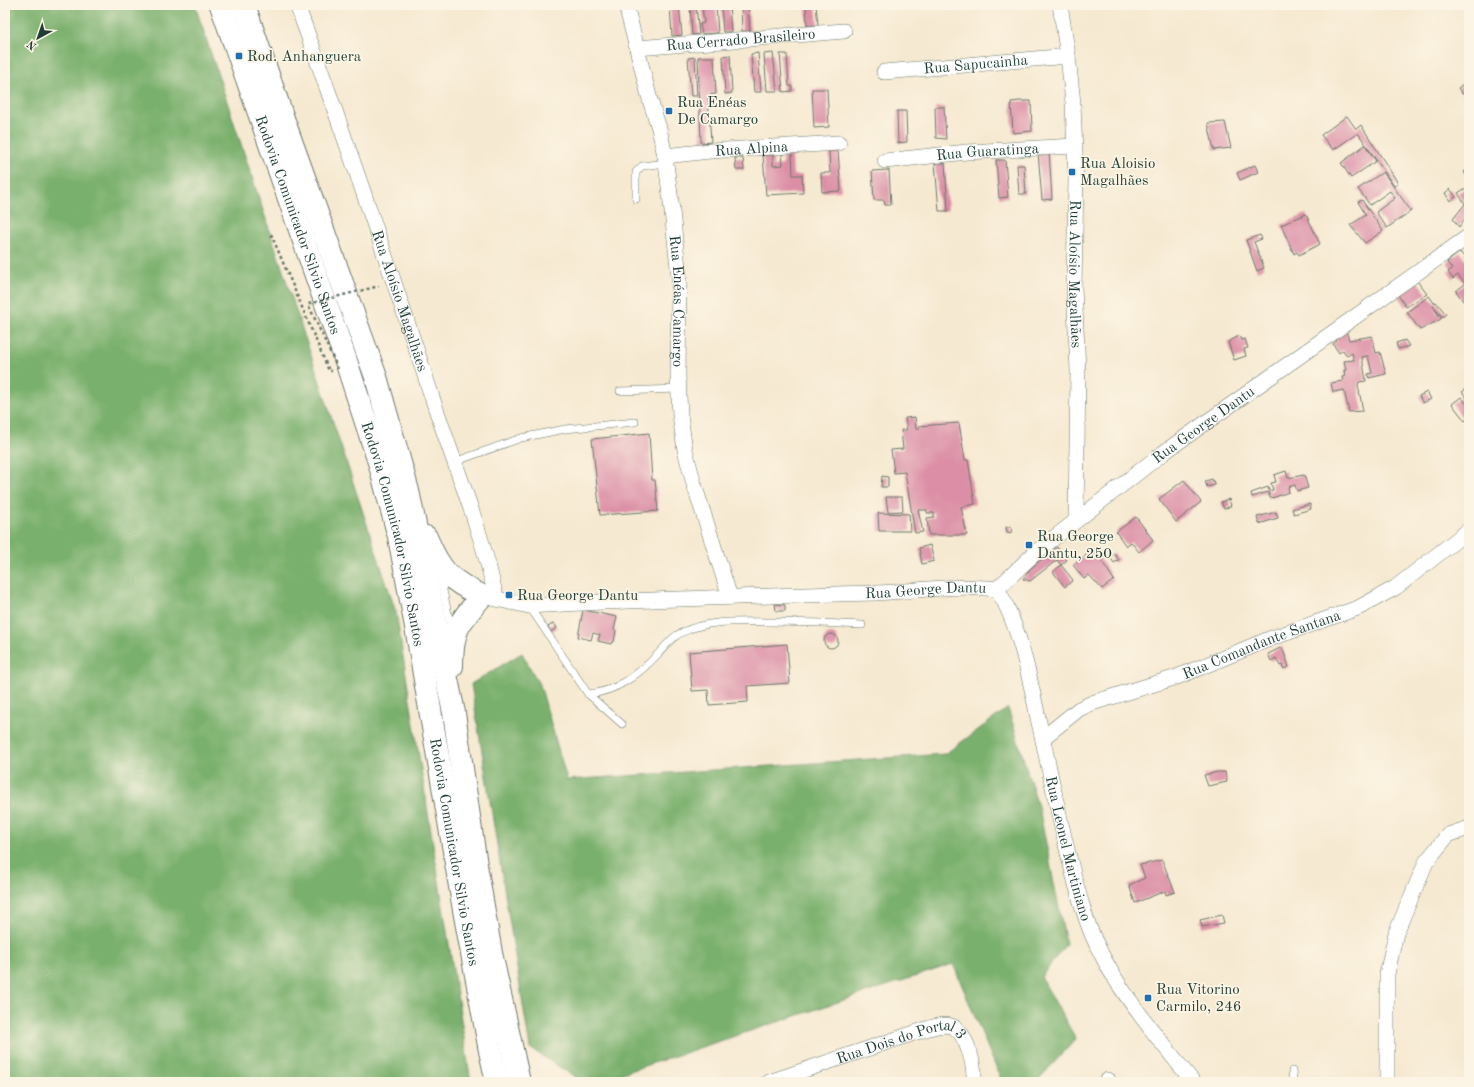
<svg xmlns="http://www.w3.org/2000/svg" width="1474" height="1087" font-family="'Old Standard TT',serif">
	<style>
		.forest { fill: #7ab06d; stroke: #4c7650 }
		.building { fill: #db8ea6 }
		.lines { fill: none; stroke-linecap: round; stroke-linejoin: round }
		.lane-casing { stroke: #6a796b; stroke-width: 8 }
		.street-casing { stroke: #6a796b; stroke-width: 16 }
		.highway-casing { stroke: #6a796b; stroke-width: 24 }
		.path { stroke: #6a796b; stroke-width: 2.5; stroke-dasharray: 3 3; stroke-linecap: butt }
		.lane { stroke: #fff; stroke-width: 7 }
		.street { stroke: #fff; stroke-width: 15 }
		.highway { stroke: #fff; stroke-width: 22 }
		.path-bridge { stroke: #6a796b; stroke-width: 2.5; stroke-dasharray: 3 3; stroke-linecap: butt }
		.poi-dot { fill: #1f6fb2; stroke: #fcf5e5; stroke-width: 1.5 }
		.labels { text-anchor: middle; stroke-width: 3.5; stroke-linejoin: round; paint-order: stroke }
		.street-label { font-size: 15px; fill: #1f3d34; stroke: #fcf5e5 }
		.poi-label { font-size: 15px; fill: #1f3d34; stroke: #fcf5e5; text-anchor: start }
	</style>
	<rect width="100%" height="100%" fill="#fcf5e5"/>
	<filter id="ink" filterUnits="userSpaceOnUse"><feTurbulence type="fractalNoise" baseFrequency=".025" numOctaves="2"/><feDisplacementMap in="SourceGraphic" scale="8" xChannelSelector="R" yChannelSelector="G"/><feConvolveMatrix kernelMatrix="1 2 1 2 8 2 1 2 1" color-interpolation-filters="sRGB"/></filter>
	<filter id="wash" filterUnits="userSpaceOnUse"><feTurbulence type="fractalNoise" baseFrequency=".012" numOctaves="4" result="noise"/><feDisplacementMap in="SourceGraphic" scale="16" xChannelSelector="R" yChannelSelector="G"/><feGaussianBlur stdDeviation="0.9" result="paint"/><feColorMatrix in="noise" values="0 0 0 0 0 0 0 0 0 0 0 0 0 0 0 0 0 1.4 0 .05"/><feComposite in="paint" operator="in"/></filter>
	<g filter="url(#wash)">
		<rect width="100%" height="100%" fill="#f6e9d1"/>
		<g class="forest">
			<path d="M5,5H195L396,612L471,1082H5Z"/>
			<path d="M522,653L541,688L567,780L945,754L1008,708L1040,813L1066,944L1041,977L1076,1039L1036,1082H1002L953,964L596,1082H583L530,1048L471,684Z"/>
		</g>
		<g id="blocks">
			<g class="building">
				<path d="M670,5H679L682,35L672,36Z"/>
				<path d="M690,5H696L699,34L692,35Z"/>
				<path d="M702,5H716L718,33L702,34L700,24L704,23Z"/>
				<path d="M721,5H729L731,32H723Z"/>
				<path d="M741,5H748L750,31H742Z"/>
				<path d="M806,5H816L818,25L807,26Z"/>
				<path d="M758,53L761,92H754L751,54Z"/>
				<path d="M773,53L777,91H767L764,54Z"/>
				<path d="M780,54H787L789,86H792V91L783,92Z"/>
				<path d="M730,55L732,93L725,94L723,56Z"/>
				<path d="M695,57L697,96H691L688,58Z"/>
				<path d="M698,57H714L716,94L708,95L711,142L701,143Z"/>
				<path d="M1469,79L1468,89L1462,94L1458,88Z"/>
				<path d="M812,89H827L829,127L814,128Z"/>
				<path d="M1019,101H1031L1032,131L1013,133L1011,102Z"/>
				<path d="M935,107H944L946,139L936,138Z"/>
				<path d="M897,111H906L907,142L898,143Z"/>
				<path d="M1347,116L1356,129L1361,125L1398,183L1394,186L1358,133L1333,150L1321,135Z"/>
				<path d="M1225,122L1231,148L1214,150L1208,123Z"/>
				<path d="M1365,145L1376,161L1351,178L1341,163Z"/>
				<path d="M829,151H838L841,191L822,192L821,173H830Z"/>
				<path d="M1049,151L1052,199L1042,200L1038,152Z"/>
				<path d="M792,153L793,175H802L803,193L766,195L763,155H773V166L783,165L782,154Z"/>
				<path d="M735,158H743L744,170H736Z"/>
				<path d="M996,160H1005L1008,197L999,198Z"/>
				<path d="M935,163H945L948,211H939Z"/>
				<path d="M1469,163V179L1464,172L1469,168L1467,165Z"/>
				<path d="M1017,165H1024L1026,194H1019Z"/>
				<path d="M1255,165L1258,172L1240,180L1237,173Z"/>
				<path d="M889,170L891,205H885L884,200H874L872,171Z"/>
				<path d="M1383,172L1411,211L1387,228L1376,212L1395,198L1390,191L1370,205L1358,189Z"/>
				<path d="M1466,188L1469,192V213L1459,227L1453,219L1465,204L1458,193Z"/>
				<path d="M1450,189L1456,197L1450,201L1445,193Z"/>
				<path d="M1362,200L1383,231L1365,243L1350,225L1366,215L1358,202Z"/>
				<path d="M1306,214L1320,244L1299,255L1297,252L1294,254L1281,225Z"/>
				<path d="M1260,235L1262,239L1254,242L1264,268L1257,271L1246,240Z"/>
				<path d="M1460,252L1469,264V297L1463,301L1456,291L1465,284L1458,275L1453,279L1448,272L1452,269L1447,262Z"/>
				<path d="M1417,281L1427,294L1406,307L1398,295Z"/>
				<path d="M1429,296L1434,303L1436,302L1446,314L1442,317L1433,306L1441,319L1420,330L1407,312Z"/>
				<path d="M1346,330L1349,340L1372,336L1376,353L1380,352L1386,374L1369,378L1368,374L1372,373L1368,356L1362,357L1366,381L1359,382L1358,385L1363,411L1349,412L1344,390L1333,392L1331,383L1343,381L1342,377L1345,376L1344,370H1346L1344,361L1354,360L1352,353L1347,356L1343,350L1339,353L1333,344L1337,341L1334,338Z"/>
				<path d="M1239,336L1241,340L1245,339L1248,348L1244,349L1246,356L1234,360L1228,342Z"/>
				<path d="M1405,340L1409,346L1398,349L1396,343Z"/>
				<path d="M1469,387V400L1462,392Z"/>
				<path d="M1427,392L1431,399L1423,403L1419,396Z"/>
				<path d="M1461,397L1469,407V418L1465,421L1452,404Z"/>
				<path d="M915,417L916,429H919V426L959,423L965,460H968L975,504L961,507L967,535H929L927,518L934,517V513H927V510H918L923,532L915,533L905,472L894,473L891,450L903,449L901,430H907L905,418Z"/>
				<path d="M649,433L652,480H655L658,511L600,515L592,439Z"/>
				<path d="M1286,471L1288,478L1304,475L1308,488L1297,491L1295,485L1288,487L1289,492L1275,497L1270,498L1268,492L1252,497L1251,493L1268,487L1269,491L1273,490L1271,483L1276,482L1274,475Z"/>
				<path d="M882,476L888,477V487H881Z"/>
				<path d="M1212,479L1215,485L1207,487L1205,481Z"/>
				<path d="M1184,480L1201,502L1176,522L1159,499Z"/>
				<path d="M886,497H902L903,511L888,512Z"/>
				<path d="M1229,499L1231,506L1224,509L1221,502Z"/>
				<path d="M1310,504L1311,509L1294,514L1292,509Z"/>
				<path d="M1276,512L1278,518L1259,524L1257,517Z"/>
				<path d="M878,513L909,514L910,531H879Z"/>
				<path d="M1136,517L1153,540L1139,552L1131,542L1126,546L1116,532Z"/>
				<path d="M1006,527H1011L1012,532L1007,533Z"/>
				<path d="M930,545L934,561L922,564L919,548Z"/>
				<path d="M1057,547L1067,560L1061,565L1057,560L1030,581L1023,579L1030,569Z"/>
				<path d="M1094,549L1114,580L1102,589L1089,575L1084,579L1073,565Z"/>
				<path d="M1114,553L1119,560L1114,563L1110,557Z"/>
				<path d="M1061,565L1073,580L1065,587L1053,572Z"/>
				<path d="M775,604L785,605V611H776Z"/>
				<path d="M583,610L617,617L614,630L616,631L614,642H612L611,644L598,641L600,635L593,633L591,640L578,637Z"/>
				<path d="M554,623L557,628L551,632L548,627Z"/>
				<circle cx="831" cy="641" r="7"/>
				<path d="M787,644L790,683L747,686L748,702L709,705L708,690L692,691L689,652Z"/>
				<path d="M1282,647L1289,667L1283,669L1282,665L1280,666L1276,658L1271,661L1268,654Z"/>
				<path d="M1218,772H1225L1227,782L1208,786L1204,775Z"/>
				<path d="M1162,860L1175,892L1166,895L1165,891L1135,903L1129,885L1145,878L1140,865Z"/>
				<path d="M1222,915L1224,923L1202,927L1200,920Z"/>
			</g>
		</g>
	</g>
	<g filter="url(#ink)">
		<use href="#blocks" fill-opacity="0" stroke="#6a796b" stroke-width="1"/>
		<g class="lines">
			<g class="lane-casing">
				<g id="lane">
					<path d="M636,199V172L642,166L666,163"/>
					<path d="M620,391L679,389"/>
					<path d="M454,462L521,438L565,429L635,422"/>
					<path d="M440,576L451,628"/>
					<path d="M529,606L588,694L622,724"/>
					<path d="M588,694C617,692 639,674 658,654C666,646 672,636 683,632C709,619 742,622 770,622C801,622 831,623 862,625"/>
					<path d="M1292,1071L1293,1082"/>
				</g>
			</g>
			<g class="street-casing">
				<g id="street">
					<path id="s1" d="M297,5C345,135 389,266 432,397C454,464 482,530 496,598"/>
					<path id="s2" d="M626,5L650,100L659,128L665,156L671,202L679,277L678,377L680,415L685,450L694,484L730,597"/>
					<path id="s3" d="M1060,5L1068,56L1073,103L1076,178L1074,288L1078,370L1076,520"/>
					<path id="s4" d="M637,48L844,31"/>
					<path id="s5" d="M884,72L1068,56"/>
					<path id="s6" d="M665,156L710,151L839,143"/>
					<path id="s7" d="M885,161L967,152L1075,146"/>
					<path id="s8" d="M997,589L1036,552L1163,453L1469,236"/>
					<path id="s9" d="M997,589C1019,623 1030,679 1038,718C1053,784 1065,851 1085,915C1105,978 1153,1031 1193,1082"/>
					<path id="s10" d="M487,597L529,606C644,599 760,596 876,593C916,591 957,584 997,589"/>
					<path id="s11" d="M1043,738L1079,709L1092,703L1177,677L1272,638L1358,608L1395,588L1469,530"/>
					<path id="s12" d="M769,1082L929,1028C937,1026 944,1024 951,1026C967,1031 975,1067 974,1082"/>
					<path d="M1106,1082L1108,1080"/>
					<path d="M1387,1082V974L1396,933L1426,862L1448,835L1469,828"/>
				</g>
			</g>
			<g class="highway-casing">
				<g id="highway">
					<path id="s13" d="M221,5L345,358L379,462L399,537L416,627L464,910L490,1051L497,1082"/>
					<path d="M244,5L286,127L376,377L408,491L454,713L476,865L491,953L519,1082"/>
					<path d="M426,537C440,571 449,580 482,596C459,623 452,629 452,666"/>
				</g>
			</g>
			<path class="path" d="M271,234L329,371H332"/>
			<use href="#lane" class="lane"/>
			<use href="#street" class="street"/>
			<use href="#highway" class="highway"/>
			<path class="path-bridge" d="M338,369L308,304L379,286"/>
		</g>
	</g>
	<g class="poi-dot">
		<rect x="235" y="52" width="8" height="8" rx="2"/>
		<rect x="665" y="107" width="8" height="8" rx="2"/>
		<rect x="1068" y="168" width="8" height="8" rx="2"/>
		<rect x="1025" y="541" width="8" height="8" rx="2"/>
		<rect x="505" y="591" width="8" height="8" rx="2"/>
		<rect x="1144" y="994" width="8" height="8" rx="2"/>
	</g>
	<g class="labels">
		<g class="street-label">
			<text dy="5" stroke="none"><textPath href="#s4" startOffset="104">Rua Cerrado Brasileiro</textPath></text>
			<text dy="5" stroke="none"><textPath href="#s5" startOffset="92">Rua Sapucainha</textPath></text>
			<text dy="5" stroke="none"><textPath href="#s6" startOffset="87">Rua Alpina</textPath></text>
			<text dy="5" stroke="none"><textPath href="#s7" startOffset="103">Rua Guaratinga</textPath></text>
			<text dy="5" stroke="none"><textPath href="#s13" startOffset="233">Rodovia Comunicador Silvio Santos</textPath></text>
			<text dy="5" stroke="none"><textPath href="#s3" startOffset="270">Rua Aloísio Magalhães</textPath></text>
			<text dy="5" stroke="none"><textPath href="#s1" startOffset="313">Rua Aloísio Magalhães</textPath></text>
			<text dy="5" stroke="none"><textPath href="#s2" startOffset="302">Rua Enéas Camargo</textPath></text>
			<text dy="5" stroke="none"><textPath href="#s8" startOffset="264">Rua George Dantu</textPath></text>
			<text dy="5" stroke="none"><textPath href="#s13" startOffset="557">Rodovia Comunicador Silvio Santos</textPath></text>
			<text dy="5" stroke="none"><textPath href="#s10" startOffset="440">Rua George Dantu</textPath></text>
			<text dy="5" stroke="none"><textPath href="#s11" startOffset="240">Rua Comandante Santana</textPath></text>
			<text dy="5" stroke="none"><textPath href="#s9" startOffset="270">Rua Leonel Martiniano</textPath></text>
			<text dy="5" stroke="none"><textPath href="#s13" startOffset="881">Rodovia Comunicador Silvio Santos</textPath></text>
			<text dy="5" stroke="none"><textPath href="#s12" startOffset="140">Rua Dois do Portal 3</textPath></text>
		</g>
		<g class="poi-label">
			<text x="247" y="61">Rod. Anhanguera</text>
			<text x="677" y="107">Rua Enéas<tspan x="677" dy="17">De Camargo</tspan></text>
			<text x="1080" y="168">Rua Aloisio<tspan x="1080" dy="17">Magalhães</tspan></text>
			<text x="1037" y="541">Rua George<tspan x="1037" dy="17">Dantu, 250</tspan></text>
			<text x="517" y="600">Rua George Dantu</text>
			<text x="1156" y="994">Rua Vitorino<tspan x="1156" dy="17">Carmilo, 246</tspan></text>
		</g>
	</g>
	<rect width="1474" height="1087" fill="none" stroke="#fcf5e5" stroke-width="20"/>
	<g transform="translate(38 38) rotate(220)" stroke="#fcf5e5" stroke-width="3" paint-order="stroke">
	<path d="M0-3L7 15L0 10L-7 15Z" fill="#1f3d34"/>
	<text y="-6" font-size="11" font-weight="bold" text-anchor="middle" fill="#1f3d34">N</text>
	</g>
</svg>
